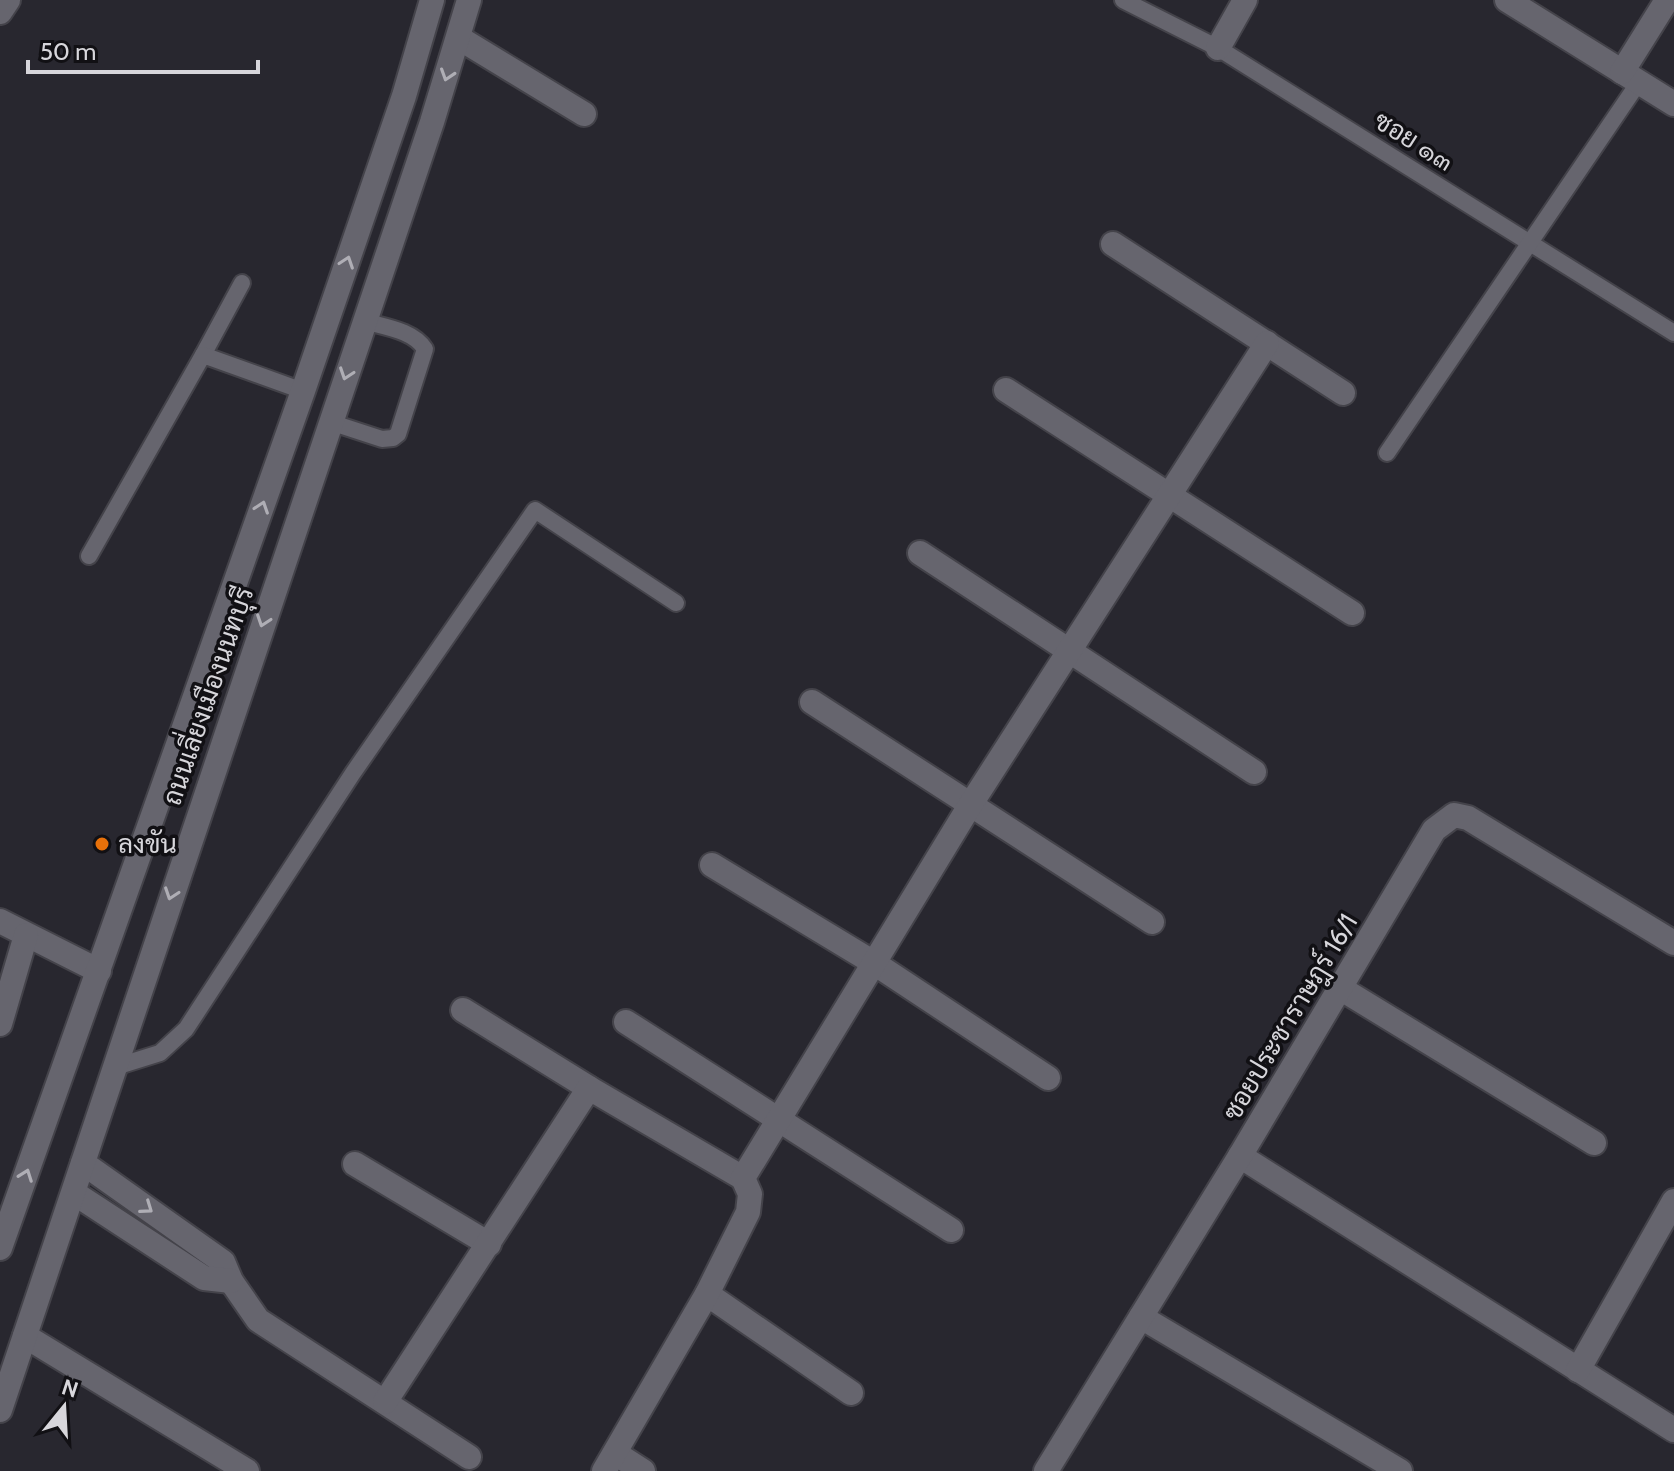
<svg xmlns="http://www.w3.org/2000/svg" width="1674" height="1471" font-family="Cabin,Sarabun,sans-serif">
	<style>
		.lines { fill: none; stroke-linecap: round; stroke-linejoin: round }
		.lane-casing { stroke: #44434a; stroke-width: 20 }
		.street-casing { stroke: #44434a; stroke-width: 28 }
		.secondary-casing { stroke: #44434a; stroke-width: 28 }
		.lane { stroke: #66656e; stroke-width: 16 }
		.street { stroke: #66656e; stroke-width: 24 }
		.secondary { stroke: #66656e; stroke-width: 24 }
		.oneway { stroke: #afaeb5 }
		.food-dot { fill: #e8710a; stroke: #111014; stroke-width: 3 }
		.labels { text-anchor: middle; stroke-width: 7; stroke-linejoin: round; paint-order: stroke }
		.street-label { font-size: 26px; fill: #d7d6db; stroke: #111014 }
		.poi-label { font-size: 26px; fill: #d7d6db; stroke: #111014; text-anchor: start }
	</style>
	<rect width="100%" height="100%" fill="#28272f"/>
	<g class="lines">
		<g class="lane-casing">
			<g id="lane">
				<path d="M1123,0L1218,48L1674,333"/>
				<path d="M203,355L242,283"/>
				<path d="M330,422L382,439L393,438L398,434L425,349C413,330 384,327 364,321"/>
				<path d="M1387,453L1639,82"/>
				<path d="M89,556L203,355L303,391"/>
				<path d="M112,1068L160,1053L186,1029L353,773L535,510L676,603"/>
			</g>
		</g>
		<g class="street-casing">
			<g id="street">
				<path d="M1507,0L1674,104"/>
				<path d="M0,12L8,0"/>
				<path d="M459,38L584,114"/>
				<path d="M1218,48L1245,0"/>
				<path d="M1622,72L1667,0"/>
				<path d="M1113,244L1343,393"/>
				<path d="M1006,390L1352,613"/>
				<path d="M920,553L1254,772"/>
				<path d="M812,702L1152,922"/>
				<path d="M712,865L874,963L1048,1078"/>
				<path d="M0,921L99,971"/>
				<path d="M1340,988L1594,1143"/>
				<path d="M463,1010L589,1088"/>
				<path d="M626,1022L951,1230"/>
				<path d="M0,1024L26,935"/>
				<path d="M1240,1156L1674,1430"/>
				<path d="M83,1163L223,1262L231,1281L258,1320L469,1457"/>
				<path d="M355,1164L489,1244"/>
				<path d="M74,1193L204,1278L231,1281"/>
				<path d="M707,1294L851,1393"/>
				<path d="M1141,1317L1400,1471"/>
				<path d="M25,1336L247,1471"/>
				<path d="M1578,1370L1674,1201"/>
				<path d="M385,1402L589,1088L743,1178"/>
				<path d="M615,1453L643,1471"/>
				<path d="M604,1471L707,1294L748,1212L750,1194L743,1178L969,807L1267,343"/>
				<path d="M1046,1471L1240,1156L1434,830L1454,815L1468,818L1674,943"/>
			</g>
		</g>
		<g class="secondary-casing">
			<g id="secondary">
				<path d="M0,1248L303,391L404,96L432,0"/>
				<path d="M0,1410L432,122L469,0"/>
			</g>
		</g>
		<use href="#lane" class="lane"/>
		<use href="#street" class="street"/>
		<use href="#secondary" class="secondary"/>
	</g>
	<defs><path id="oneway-chevron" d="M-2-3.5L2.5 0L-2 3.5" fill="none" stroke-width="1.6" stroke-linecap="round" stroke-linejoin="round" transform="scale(2)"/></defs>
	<g class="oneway">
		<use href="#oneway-chevron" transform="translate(447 75) rotate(108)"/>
		<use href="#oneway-chevron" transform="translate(347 262) rotate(-71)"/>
		<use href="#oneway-chevron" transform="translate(346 374) rotate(109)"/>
		<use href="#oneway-chevron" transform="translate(262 507) rotate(-71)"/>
		<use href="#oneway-chevron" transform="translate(263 621) rotate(109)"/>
		<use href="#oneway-chevron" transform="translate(171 894) rotate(109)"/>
		<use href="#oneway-chevron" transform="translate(26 1175) rotate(-70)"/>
		<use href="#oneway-chevron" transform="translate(147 1208) rotate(35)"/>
	</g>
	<circle class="food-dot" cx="102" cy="844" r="8"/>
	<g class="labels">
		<g class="street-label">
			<text transform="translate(1414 141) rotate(32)" y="9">ซอย ๑๓</text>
			<text transform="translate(208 696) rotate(-71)" y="9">ถนนเลี่ยงเมืองนนทบุรี</text>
			<text transform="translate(1290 1017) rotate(-59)" y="9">ซอยประชาราษฎร์ 16/1</text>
		</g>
		<g class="poi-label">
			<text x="118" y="853">ลงขัน</text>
		</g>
	</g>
	<g transform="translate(64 1407) rotate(18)" stroke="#111014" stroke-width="6" paint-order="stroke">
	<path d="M0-6L14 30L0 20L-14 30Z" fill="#d7d6db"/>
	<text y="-12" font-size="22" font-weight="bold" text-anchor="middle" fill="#d7d6db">N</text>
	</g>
	<path d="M28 60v12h230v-12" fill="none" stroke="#d7d6db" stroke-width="4"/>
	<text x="40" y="60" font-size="24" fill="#d7d6db" stroke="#111014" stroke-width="6" paint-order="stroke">50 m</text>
</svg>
